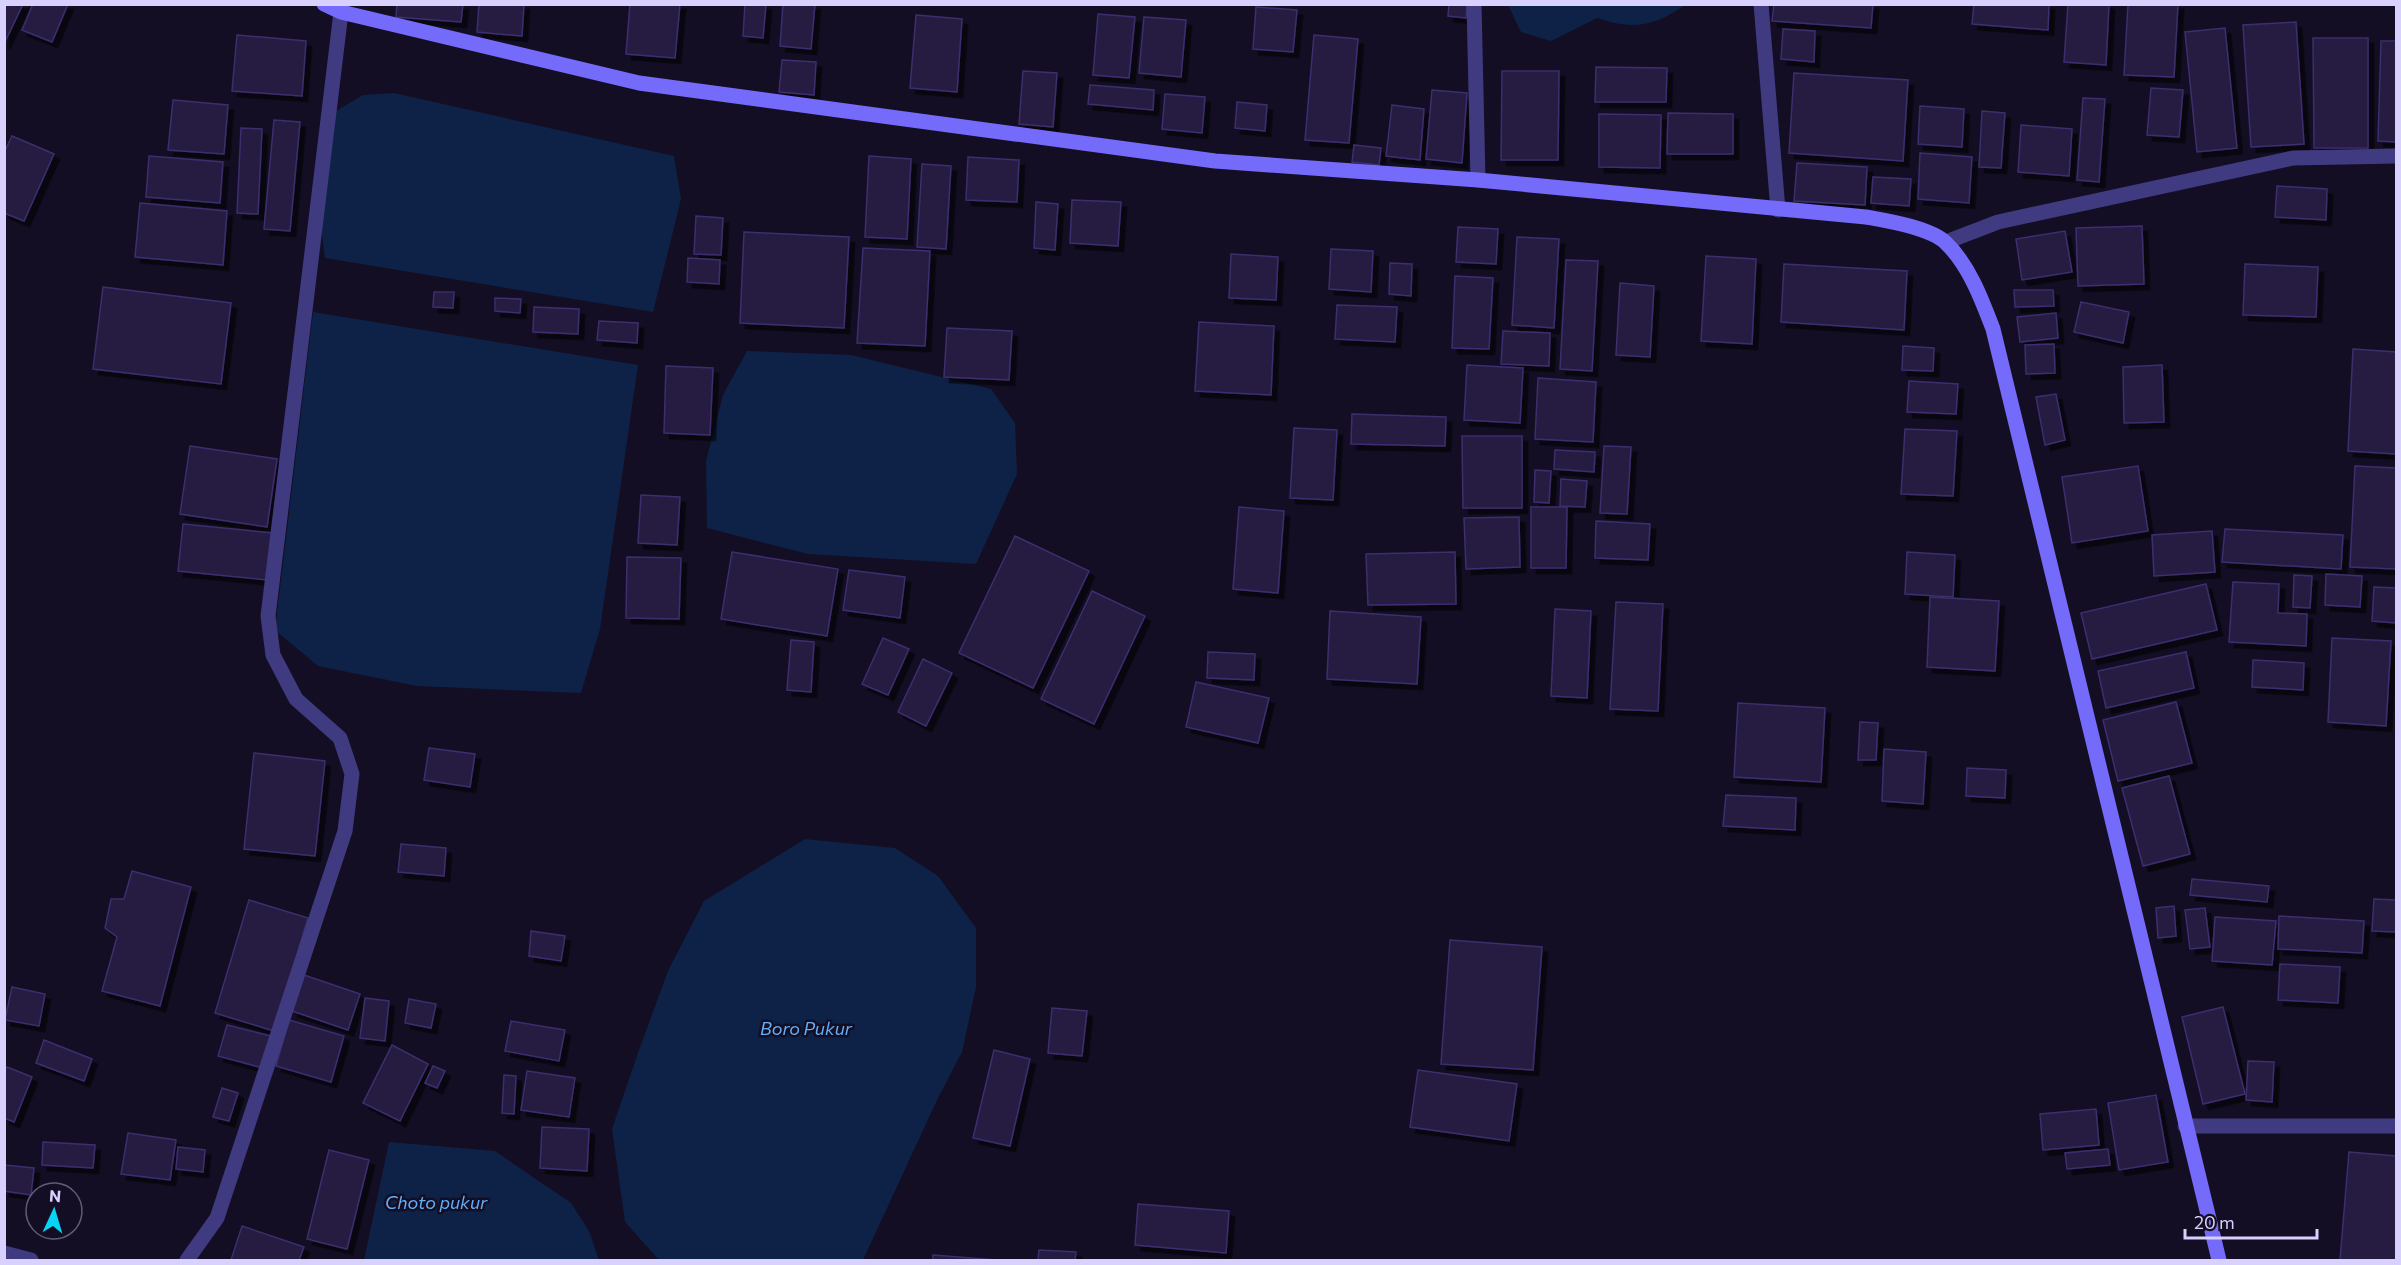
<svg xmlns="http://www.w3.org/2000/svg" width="2401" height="1265" font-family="Commissioner,sans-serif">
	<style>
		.water { fill: #0e2247 }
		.building { fill: #251b43; stroke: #3d2e6e; stroke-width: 1.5; filter: url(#shadow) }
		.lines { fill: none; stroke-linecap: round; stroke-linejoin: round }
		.street { stroke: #403b80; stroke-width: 15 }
		.secondary { stroke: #746bfb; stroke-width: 15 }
		.labels { text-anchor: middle; stroke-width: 5; stroke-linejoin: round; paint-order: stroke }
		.water-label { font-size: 18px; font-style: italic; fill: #62aefb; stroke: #130e23 }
	</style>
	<defs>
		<filter id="shadow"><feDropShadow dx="5.5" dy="5.5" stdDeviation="0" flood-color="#0009"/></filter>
	</defs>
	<rect width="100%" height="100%" fill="#130e23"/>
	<g class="water">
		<path d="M1508,5V4L1685,5C1654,27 1632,30 1597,18L1551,41L1521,32Z"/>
		<path d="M394,93L674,156L681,199L653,312L325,258L321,227L336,111L363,95Z"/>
		<path d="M313,312L638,365L600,629L581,693L417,686L318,666L275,630Z"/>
		<path d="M747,351L851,355L991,389L1015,423L1017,474L976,564L808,554L707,528L706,461L723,395Z"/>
		<path d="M805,839L895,848L938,876L976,928V987L962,1052L937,1100L863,1260H659L625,1222L612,1129L639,1050L668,971L704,901Z"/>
		<path d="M389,1142L495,1151L571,1203L589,1231L599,1260H364Z"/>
	</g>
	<g class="building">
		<path d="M4,4H23L4,44Z"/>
		<path d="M33,4H68L52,42L22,30Z"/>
		<path d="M397,4H463L461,22L396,17Z"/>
		<path d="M479,4H524L522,36L477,32Z"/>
		<path d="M630,4H680L675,58L626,54Z"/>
		<path d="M745,4H766L763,38L743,36Z"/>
		<path d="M783,4H815L811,49L780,46Z"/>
		<path d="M1449,4H1467L1466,18L1448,16Z"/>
		<path d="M1774,4H1873L1871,28L1772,21Z"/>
		<path d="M1974,4H2049L2048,30L1972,24Z"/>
		<path d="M2068,4H2109L2106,65L2064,62Z"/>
		<path d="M2128,4H2178L2174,77L2124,75Z"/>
		<path d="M1256,7L1297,10L1293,52L1253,49Z"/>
		<path d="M1098,14L1135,17L1129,78L1093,75Z"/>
		<path d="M916,15L962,19L957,92L910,88Z"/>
		<path d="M1144,17L1186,20L1181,77L1139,73Z"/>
		<path d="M2296,22L2304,144L2251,147L2243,25Z"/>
		<path d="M2225,28L2237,148L2197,152L2185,32Z"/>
		<path d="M1783,29L1815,31L1814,62L1781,59Z"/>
		<path d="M237,35L306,41L302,96L232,91Z"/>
		<path d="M1314,35L1358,39L1349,143L1305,140Z"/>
		<path d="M2313,38H2368V148H2314Z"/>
		<path d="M2381,41H2396V142L2378,141Z"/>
		<path d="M782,60L816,62L814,95L779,92Z"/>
		<path d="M1596,67L1667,68L1666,102H1595Z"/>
		<path d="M1023,71L1057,73L1053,127L1019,124Z"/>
		<path d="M1502,71H1559L1558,160H1501Z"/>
		<path d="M1794,73L1908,80L1903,161L1789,153Z"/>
		<path d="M1090,85L1154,90L1153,110L1088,104Z"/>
		<path d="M2151,88L2183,90L2179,137L2147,135Z"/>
		<path d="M1432,90L1467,93L1462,163L1426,159Z"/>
		<path d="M1165,94L1205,97L1202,133L1162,129Z"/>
		<path d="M2083,98L2105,99L2099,182L2077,180Z"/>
		<path d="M173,100L228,105L224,154L168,150Z"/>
		<path d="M1237,102L1267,105L1265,131L1235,128Z"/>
		<path d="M1392,105L1424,109L1420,160L1386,156Z"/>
		<path d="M1920,106L1964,109L1962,147L1918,144Z"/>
		<path d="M1982,111L2005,113L2001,168L1979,167Z"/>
		<path d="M1668,113L1733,114V154H1667Z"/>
		<path d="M1599,114L1661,115L1660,168L1599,167Z"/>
		<path d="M274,120L300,122L290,231L264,229Z"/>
		<path d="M2021,125L2072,129L2069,176L2018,172Z"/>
		<path d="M241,128L262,129L258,214L237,213Z"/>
		<path d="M12,136L54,154L24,221L4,213V153Z"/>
		<path d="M1354,145L1381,148L1379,165L1352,162Z"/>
		<path d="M1920,153L1972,157L1969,203L1918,199Z"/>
		<path d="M149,156L223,162L220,203L146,197Z"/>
		<path d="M869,156L911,159L907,239L865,237Z"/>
		<path d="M968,157L1019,160L1017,202L966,200Z"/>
		<path d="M1797,163L1867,167L1865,205L1794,201Z"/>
		<path d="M922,164L951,166L946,249L917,247Z"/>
		<path d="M1873,177L1911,179L1909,206L1871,203Z"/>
		<path d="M2277,186L2327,189L2326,220L2275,217Z"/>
		<path d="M1072,200L1121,202L1118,246L1070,243Z"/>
		<path d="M1036,202L1058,204L1055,250L1034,248Z"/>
		<path d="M140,203L227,211L223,265L135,257Z"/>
		<path d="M696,216L723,218L721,255L694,254Z"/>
		<path d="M2142,226L2144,284L2078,286L2076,228Z"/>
		<path d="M1458,227L1498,229L1496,264L1456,262Z"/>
		<path d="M2065,231L2072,272L2022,280L2016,239Z"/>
		<path d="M744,232L849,237L844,328L740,323Z"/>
		<path d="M1517,237L1559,239L1554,328L1512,325Z"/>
		<path d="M863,248L930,251L925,346L857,343Z"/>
		<path d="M1331,249L1373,251L1371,292L1329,289Z"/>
		<path d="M1231,254L1278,257L1276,300L1229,298Z"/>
		<path d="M1706,256L1756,259L1752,344L1701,341Z"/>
		<path d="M688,258L720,260L719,284L687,282Z"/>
		<path d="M1566,260L1598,261L1592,371L1560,369Z"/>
		<path d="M1390,263L1412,264L1411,296L1389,294Z"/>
		<path d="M1784,264L1907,271L1904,330L1781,322Z"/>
		<path d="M2245,264L2318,267L2316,317L2243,315Z"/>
		<path d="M1455,276L1493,278L1489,349L1452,348Z"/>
		<path d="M1620,283L1654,286L1650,357L1616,355Z"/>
		<path d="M103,287L231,303L221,384L93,369Z"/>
		<path d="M2014,290H2053L2054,306L2015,307Z"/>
		<path d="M434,292H454L453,308L433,307Z"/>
		<path d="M495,298L521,299L520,313L495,311Z"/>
		<path d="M2081,302L2129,312L2123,343L2074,332Z"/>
		<path d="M1337,305L1397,307L1395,342L1335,339Z"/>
		<path d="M534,307L579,309L578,334L533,332Z"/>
		<path d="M2056,313L2058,338L2020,342L2017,317Z"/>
		<path d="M599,321L638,323L637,343L597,340Z"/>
		<path d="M1199,322L1274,326L1271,395L1195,391Z"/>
		<path d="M947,328L1012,331L1009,380L944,377Z"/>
		<path d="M1503,331L1550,333L1549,366L1501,364Z"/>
		<path d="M2054,344L2055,373L2026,374L2025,345Z"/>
		<path d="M1903,346L1934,348L1933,371L1902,370Z"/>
		<path d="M2353,349L2396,352V454L2348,451Z"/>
		<path d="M1467,365L1523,368L1520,423L1464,420Z"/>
		<path d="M2162,365L2164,422L2124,423L2123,367Z"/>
		<path d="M666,366L713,368L710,435L664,433Z"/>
		<path d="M1538,378L1596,382L1593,442L1535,439Z"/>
		<path d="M1909,381L1958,384L1956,414L1907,412Z"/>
		<path d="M2056,394L2065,440L2045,445L2036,397Z"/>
		<path d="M1352,414L1446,417L1445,446L1351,444Z"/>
		<path d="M1294,428L1337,430L1333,500L1290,498Z"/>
		<path d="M1905,429L1957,431L1953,496L1901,494Z"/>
		<path d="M1462,436H1522V508H1463Z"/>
		<path d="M190,446L277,459L267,527L180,514Z"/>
		<path d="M1604,446L1631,447L1627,514L1600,513Z"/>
		<path d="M1555,450L1595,452L1594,472L1554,469Z"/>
		<path d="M2138,466L2148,531L2072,543L2062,477Z"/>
		<path d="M2355,466L2396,468V569L2350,567Z"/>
		<path d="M1535,470L1551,471L1549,503L1534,502Z"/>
		<path d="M1561,479L1587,481L1585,507L1560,506Z"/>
		<path d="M641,495L680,497L677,545L638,543Z"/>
		<path d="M1239,507L1284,511L1278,593L1233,589Z"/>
		<path d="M1531,507H1567L1566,568H1531Z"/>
		<path d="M1519,517L1520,567L1466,569L1464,518Z"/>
		<path d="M1596,521L1650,524L1648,560L1595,558Z"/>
		<path d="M183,524L273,533L268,580L178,571Z"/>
		<path d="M2225,529L2343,535L2341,569L2222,562Z"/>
		<path d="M2212,531L2215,572L2154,576L2152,535Z"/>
		<path d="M1015,536L1089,571L1033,688L959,653Z"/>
		<path d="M732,552L838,569L827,636L721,619Z"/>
		<path d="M1455,552L1456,604L1368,605L1366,554Z"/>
		<path d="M1907,552L1955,555L1953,597L1905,594Z"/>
		<path d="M627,557L681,558L679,619L626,618Z"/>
		<path d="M849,570L905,577L900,618L843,610Z"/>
		<path d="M2326,574L2362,576L2360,607L2325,605Z"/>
		<path d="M2294,575L2312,576L2310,608L2293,607Z"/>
		<path d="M2233,582L2279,584L2278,613L2307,614L2306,646L2229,642Z"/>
		<path d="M2206,584L2217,630L2092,659L2081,613Z"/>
		<path d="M2374,587L2396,588V623L2372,621Z"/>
		<path d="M1092,591L1145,616L1094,724L1041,699Z"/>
		<path d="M1930,597L1999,601L1995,671L1927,667Z"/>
		<path d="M1616,602L1663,604L1658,711L1610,709Z"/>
		<path d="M1555,609L1591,611L1587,698L1551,696Z"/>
		<path d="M1330,611L1421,617L1417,684L1327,679Z"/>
		<path d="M883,638L909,649L888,695L862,684Z"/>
		<path d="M2332,638L2391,641L2386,726L2328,722Z"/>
		<path d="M791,640L814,642L811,692L787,690Z"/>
		<path d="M1208,652L1255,654L1254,680L1207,678Z"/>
		<path d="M2186,652L2194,688L2106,708L2098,671Z"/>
		<path d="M923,659L952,673L926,726L898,712Z"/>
		<path d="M2253,660L2304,663L2303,690L2252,687Z"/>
		<path d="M1196,682L1269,698L1258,743L1186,727Z"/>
		<path d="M2176,702L2192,763L2118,781L2103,720Z"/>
		<path d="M1738,703L1825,708L1821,782L1734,777Z"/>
		<path d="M1860,722L1878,723L1876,760H1858Z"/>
		<path d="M429,748L475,754L470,787L424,780Z"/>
		<path d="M1884,749L1926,752L1923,804L1882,801Z"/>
		<path d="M254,753L325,761L315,856L244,849Z"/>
		<path d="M1967,768L2006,770L2005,798L1966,796Z"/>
		<path d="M2169,776L2190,854L2143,866L2122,788Z"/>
		<path d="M1726,795L1796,798L1795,830L1723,826Z"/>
		<path d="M401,844L446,848L444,876L398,872Z"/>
		<path d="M132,871L191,887L160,1006L102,991L117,937L105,928L111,899H124Z"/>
		<path d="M2192,879L2269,886L2267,902L2190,895Z"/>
		<path d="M2374,899L2396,900V932L2372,931Z"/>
		<path d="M249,900L308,918L274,1031L215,1013Z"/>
		<path d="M2174,906L2176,936L2158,938L2156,908Z"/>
		<path d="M2205,908L2210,947L2190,949L2185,910Z"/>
		<path d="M2279,916L2364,921L2362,953L2278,949Z"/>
		<path d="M2215,917L2276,921L2272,965L2212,961Z"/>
		<path d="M531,931L565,936L561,961L529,956Z"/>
		<path d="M1450,940L1542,947L1533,1070L1441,1064Z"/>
		<path d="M2280,964L2340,967L2338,1003L2278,1000Z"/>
		<path d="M304,975L360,994L348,1030L292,1011Z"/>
		<path d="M12,987L45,994L39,1026L5,1020Z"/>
		<path d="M365,998L389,1001L385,1041L360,1038Z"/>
		<path d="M409,999L436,1004L431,1028L405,1023Z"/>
		<path d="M2223,1007L2245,1094L2203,1104L2182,1017Z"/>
		<path d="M1052,1008L1087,1011L1082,1056L1048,1053Z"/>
		<path d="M289,1020L344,1036L331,1082L276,1066Z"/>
		<path d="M511,1021L565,1030L559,1061L505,1051Z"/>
		<path d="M227,1025L271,1036L263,1068L218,1056Z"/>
		<path d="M44,1040L92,1059L84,1081L36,1063Z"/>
		<path d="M392,1045L428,1064L400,1121L363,1103Z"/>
		<path d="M994,1050L1030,1059L1010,1146L973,1138Z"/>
		<path d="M2248,1061L2274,1062L2272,1102L2246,1100Z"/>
		<path d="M433,1066L445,1071L437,1088L425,1083Z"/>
		<path d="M7,1067L32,1077L14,1122L4,1118V1072Z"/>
		<path d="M1418,1070L1517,1084L1509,1141L1410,1127Z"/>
		<path d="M527,1071L575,1078L569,1117L521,1110Z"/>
		<path d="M504,1075L516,1076L514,1114L502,1113Z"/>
		<path d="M222,1088L238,1093L229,1121L213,1117Z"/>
		<path d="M2156,1095L2168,1162L2119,1170L2108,1103Z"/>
		<path d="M2096,1109L2099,1145L2043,1150L2040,1114Z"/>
		<path d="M542,1127L589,1129L587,1171L540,1168Z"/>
		<path d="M128,1133L176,1140L170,1180L121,1174Z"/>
		<path d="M43,1142L95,1145L93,1168L42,1165Z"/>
		<path d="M178,1147L205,1150L203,1172L176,1169Z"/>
		<path d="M2108,1149L2110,1165L2067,1169L2065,1153Z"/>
		<path d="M329,1150L369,1160L347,1249L307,1239Z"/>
		<path d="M2349,1152L2396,1156V1260H2340Z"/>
		<path d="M4,1165L34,1168L31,1195L4,1191Z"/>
		<path d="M1138,1204L1229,1211L1226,1253L1135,1245Z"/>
		<path d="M242,1226L304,1247L299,1260H231Z"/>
		<path d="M1039,1250L1076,1252L1075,1260H1038Z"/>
		<path d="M933,1255L997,1260H933Z"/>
	</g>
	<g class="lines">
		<g class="street">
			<path d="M1474,4L1478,180"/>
			<path d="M1761,4L1778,210"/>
			<path d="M1946,242L1998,222L2293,158L2396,156"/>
			<path d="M2185,1126H2396"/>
			<path d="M4,1253L31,1260"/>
			<path d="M187,1260L217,1218L345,831L352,774L340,738L296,699L273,655L268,616L342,4"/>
		</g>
		<path class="secondary" d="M324,4L341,12L639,83L1215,161L1478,180L1866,217C1888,221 1931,228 1946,243C1969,265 1982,300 1993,329L2219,1260"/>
	</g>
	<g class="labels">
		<g class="water-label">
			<text x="806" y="1035">Boro Pukur</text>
			<text x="436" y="1209">Choto pukur</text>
		</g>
	</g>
	<rect width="2401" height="1265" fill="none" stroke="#d8d1fe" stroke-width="12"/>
	<g transform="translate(54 1211) rotate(4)"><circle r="28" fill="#130e23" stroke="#625c7b" stroke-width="1.5"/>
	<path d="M0-4.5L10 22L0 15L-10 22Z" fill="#06d4f5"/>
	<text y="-9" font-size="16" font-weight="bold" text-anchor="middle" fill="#d8d1fe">N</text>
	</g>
	<path d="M2185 1229v9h132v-9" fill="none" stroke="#d8d1fe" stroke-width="3"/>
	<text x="2194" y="1229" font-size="18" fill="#d8d1fe" stroke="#130e23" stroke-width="4.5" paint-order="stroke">20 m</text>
</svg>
